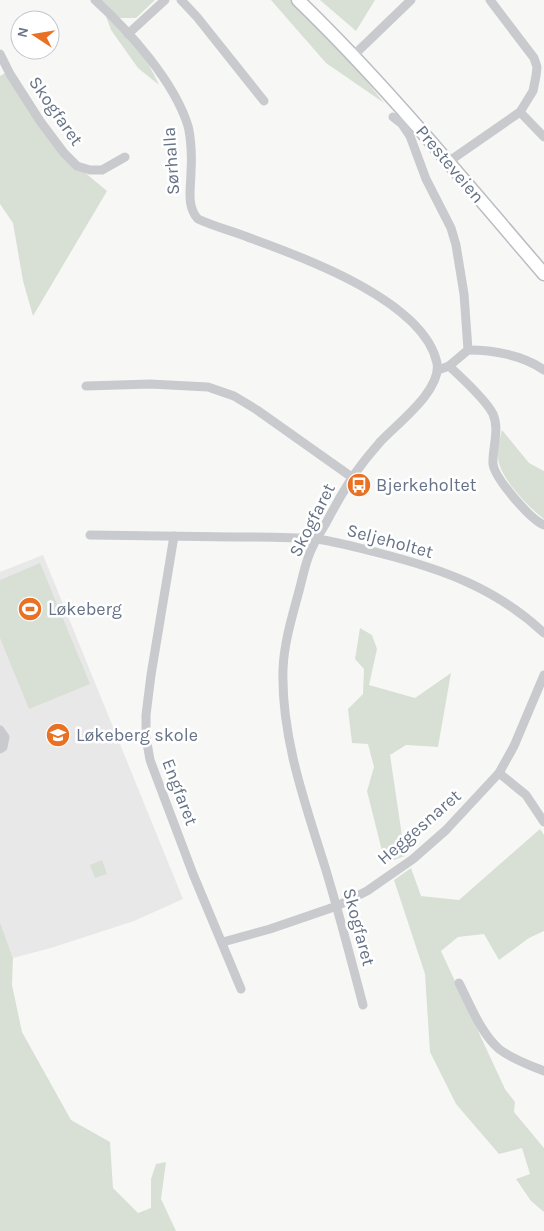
<svg xmlns="http://www.w3.org/2000/svg" width="544" height="1231" font-family="Karla,sans-serif">
	<style>
		.built { fill: #e8e8e8 }
		.green { fill: #d8e0d6 }
		.lines { fill: none; stroke-linecap: round; stroke-linejoin: round }
		.secondary-casing { stroke: #babdc3; stroke-width: 15 }
		.street { stroke: #c8cace; stroke-width: 9 }
		.secondary { stroke: #fff; stroke-width: 12 }
		.labels { text-anchor: middle; stroke-width: 5; stroke-linejoin: round; paint-order: stroke }
		.street-label { font-size: 18px; fill: #667387; stroke: #fff }
		.poi-label { font-size: 18px; fill: #667387; stroke: #fff; text-anchor: start }
	</style>
	<rect width="100%" height="100%" fill="#f7f8f5"/>
	<path class="built" d="M43,555L183,899L134,921L51,948L13,958L0,922V572Z"/>
	<g class="green">
		<path d="M95,0H155L136,18H115Z"/>
		<path d="M271,0H291L341,49L384,103L326,63Z"/>
		<path d="M320,0H375L356,31Z"/>
		<path d="M104,11C126,32 147,57 159,85L138,68L111,30Z"/>
		<path d="M7,72L77,166L107,191L33,316L23,281L13,223L0,204V76Z"/>
		<path d="M502,430L529,463L544,471V519C529,508 498,476 498,457C497,448 500,439 502,430Z"/>
		<path d="M40,563L90,684L29,709L0,638V580Z"/>
		<path d="M360,628L372,635L377,649L369,685L415,698L451,673L438,747L406,745L390,755L405,856L385,863L367,791L374,767L368,744L352,743L348,709L363,694L364,669L355,659Z"/>
		<path d="M540,829L544,835V931L529,938L499,960L484,934L458,937L441,951L505,1089L515,1102L514,1112L544,1148V1212L531,1201L516,1179L530,1174L522,1148L499,1154L456,1104L430,1052L425,974L394,880L411,868L421,896L459,900Z"/>
		<path d="M102,860L107,874L95,878L90,865Z"/>
		<path d="M0,922L13,958L12,985L22,1032L71,1120L110,1142L113,1188L138,1213L151,1208V1179L156,1164L166,1162L161,1199L176,1231H0Z"/>
	</g>
	<g class="lines">
		<g class="secondary-casing">
			<path id="secondary" d="M298,0C386,85 464,181 544,274"/>
		</g>
		<g class="street">
			<path d="M95,0C129,31 174,81 188,126C191,137 192,159 191,171C191,188 186,206 198,219C215,227 233,231 250,238C303,257 424,301 437,363C442,390 398,423 381,441C375,448 368,456 362,464C348,482 337,502 326,523C319,534 312,545 308,558C304,569 302,580 299,591C292,617 284,643 283,669C281,737 305,803 325,867C339,913 351,959 363,1005"/>
			<path d="M181,0L197,17L264,101"/>
			<path d="M128,34L165,0"/>
			<path d="M0,54L10,74L40,121L64,153L77,166L90,170H102L125,157"/>
			<path d="M354,55L411,0"/>
			<path d="M520,112L544,137"/>
			<path d="M393,117L402,124L410,136L426,179L451,228L456,245L464,294L468,350L449,366L438,370"/>
			<path d="M448,162L520,112L533,91L536,76L537,67L534,58L490,0"/>
			<path d="M468,350C493,350 523,355 544,370"/>
			<path d="M449,366C461,377 486,400 493,414C500,430 492,449 493,464C495,479 531,520 544,525"/>
			<path d="M86,386L150,384L208,387L234,396L257,410L353,478"/>
			<path d="M90,535C138,536 186,536 233,537C261,537 289,537 317,539C338,542 359,548 379,553C442,569 496,588 544,633"/>
			<path d="M174,536L151,675L146,715V737L150,760L193,874L241,989"/>
			<path d="M0,730L5,737L3,747L0,749"/>
			<path d="M499,773L526,795L544,822"/>
			<path d="M223,942L270,929L337,906L367,891L413,859L446,830L499,773L514,746L544,675"/>
			<path d="M459,983C470,1004 480,1032 499,1049C512,1059 529,1065 544,1071"/>
		</g>
		<use href="#secondary" class="secondary"/>
	</g>
	<defs>
		<g id="bus-disc" transform="scale(1.25)"><circle r="9.5" fill="#e87124" stroke="#fff"/><path d="M-5-6H5V4H4V6H2V4H-2V6H-4V4H-5ZM-3.5-4V0h7V-4ZM-3.5 1.2v1.5H-2V1.2ZM2 1.2v1.5H3.5V1.2Z" fill="#fff"/></g>
		<g id="stadium-disc" transform="scale(1.25)"><circle r="9.5" fill="#e87124" stroke="#fff"/><path d="M0-5a6.5 5 0 1 0 0 10a6.5 5 0 1 0 0-10ZM-3.5-1.8h7v3.6h-7Z" fill="#fff"/></g>
		<g id="school-disc" transform="scale(1.25)"><circle r="9.5" fill="#e87124" stroke="#fff"/><path d="M0-5L7-2L0 1L-7-2ZM-4 1L0 2.5L4 1V4Q0 6-4 4Z" fill="#fff"/></g>
	</defs>
	<g fill-rule="evenodd">
		<use href="#bus-disc" x="359" y="485"/>
		<use href="#stadium-disc" x="30" y="609"/>
		<use href="#school-disc" x="58" y="735"/>
	</g>
	<g class="labels">
		<g class="street-label">
			<text transform="translate(56 111) rotate(55)" y="6">Skogfaret</text>
			<text transform="translate(171 161) rotate(-94)" y="6">Sørhalla</text>
			<text transform="translate(450 164) rotate(50)" y="6">Presteveien</text>
			<text transform="translate(312 520) rotate(-63)" y="6">Skogfaret</text>
			<text transform="translate(390 541) rotate(15)" y="6">Seljeholtet</text>
			<text transform="translate(180 792) rotate(69)" y="6">Engfaret</text>
			<text transform="translate(419 827) rotate(-41)" y="6">Heggesnaret</text>
			<text transform="translate(359 927) rotate(75)" y="6">Skogfaret</text>
		</g>
		<g class="poi-label">
			<text x="376" y="491">Bjerkeholtet</text>
			<text x="48" y="615">Løkeberg</text>
			<text x="76" y="741">Løkeberg skole</text>
		</g>
	</g>
	<g transform="translate(35 35) rotate(282)"><circle r="24" fill="#ffffff" stroke="#c2c7cf"/>
	<path d="M0-4L9 19L0 12L-9 19Z" fill="#e87124"/>
	<text y="-8" font-size="14" font-weight="bold" text-anchor="middle" fill="#667387">N</text>
	</g>
</svg>
